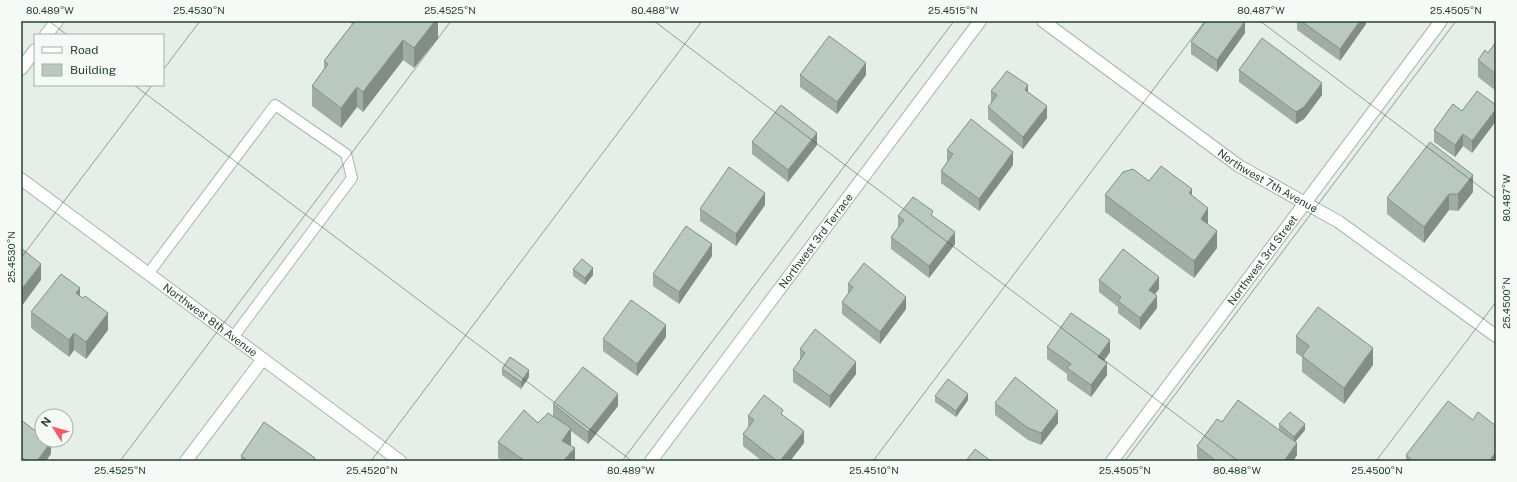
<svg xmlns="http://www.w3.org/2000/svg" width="1517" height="482" font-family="'Public Sans',sans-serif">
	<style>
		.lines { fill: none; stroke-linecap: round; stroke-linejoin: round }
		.lane-casing { stroke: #a7b7ac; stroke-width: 12 }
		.street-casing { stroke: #a7b7ac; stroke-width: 14 }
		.lane { stroke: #fff; stroke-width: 10 }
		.street { stroke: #fff; stroke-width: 12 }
		.wall { fill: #a0ada4 }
		.shaded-wall { fill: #828d86 }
		.building { fill: #bac9bf; stroke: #828d86 }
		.ticks { fill: none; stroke: #234130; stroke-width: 1; stroke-opacity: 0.45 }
		.labels { text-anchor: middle; stroke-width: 3; stroke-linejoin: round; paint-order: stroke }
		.street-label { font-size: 11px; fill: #234130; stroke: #f6faf6 }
		.neatline { fill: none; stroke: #234130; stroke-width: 1.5 }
		.ticks-label { font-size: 10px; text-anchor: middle; fill: #234130 }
	</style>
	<rect width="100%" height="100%" fill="#e5eee7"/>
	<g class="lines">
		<g class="lane-casing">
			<path id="lane" d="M148,274L275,105L346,154L352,178L234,336"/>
		</g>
		<g class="street-casing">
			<g id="street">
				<path id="s1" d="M1043,21L1239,166L1339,222L1496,336"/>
				<path d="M46,35L57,21"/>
				<path d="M21,69L35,50"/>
				<path id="s2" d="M21,179L400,461"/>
				<path d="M186,461L263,359"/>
				<path id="s3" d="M651,461L980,21"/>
				<path id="s4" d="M1112,461L1441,21"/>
			</g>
		</g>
		<use href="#lane" class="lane"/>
		<use href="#street" class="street"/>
	</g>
	<g class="wall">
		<path d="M350,21H438V38L414,68L403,60L363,112L357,107L341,128L312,106V86L324,69V61L352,24L350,22Z"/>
		<path d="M1297,21H1366V24L1340,61L1297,30Z"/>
		<path d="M1245,33L1217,72L1191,54V42Z"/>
		<path d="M1496,42V91L1478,77V60L1488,53Z"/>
		<path d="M1239,70L1322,95L1304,119L1296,124L1239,82Z"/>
		<path d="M800,75H866L837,114L800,87Z"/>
		<path d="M991,91L1028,92L1047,118L1023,149L988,119V107L991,103Z"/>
		<path d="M1496,105V121L1472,153L1463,146L1455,157L1434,142V130L1462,111Z"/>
		<path d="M752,142L817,145L788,182L752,154Z"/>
		<path d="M947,150L1013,165L979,211L941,183V171L947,162Z"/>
		<path d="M1149,181L1192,196L1208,225L1217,248L1194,278L1105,212V195Z"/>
		<path d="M1473,192L1458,211L1449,210L1424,243L1387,214V198Z"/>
		<path d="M765,205L736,246L700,221V209Z"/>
		<path d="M898,216H933L955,244L929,278L891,249V237L898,228Z"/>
		<path d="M712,256L679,304L653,286V274Z"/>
		<path d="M573,269L593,275L585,285L573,276Z"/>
		<path d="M1099,280L1159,289L1155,294L1157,308L1140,330L1118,313V307L1099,292Z"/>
		<path d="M848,284L906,309L880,344L842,314V302L848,295Z"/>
		<path d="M80,296L108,330L86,359L74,350L69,357L31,328V312Z"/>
		<path d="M1296,336L1373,365L1344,404L1302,372V357L1296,353Z"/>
		<path d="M666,337L637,376L603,351V339Z"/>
		<path d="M1047,347L1110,352L1104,361L1107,375L1091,397L1067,380V374L1047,359Z"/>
		<path d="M800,349L856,374L830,408L793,382V370L800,360Z"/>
		<path d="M502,369L529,377L521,389L502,375Z"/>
		<path d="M935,396L968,400L956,417L935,402Z"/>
		<path d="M995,403L1058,423L1041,445L1028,440L995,415Z"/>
		<path d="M553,404L618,406L588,444L571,431V446L575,461H502L498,458V442L538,423L557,419L553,416Z"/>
		<path d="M783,415L804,443L790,461H762L743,446V434L748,428V416Z"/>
		<path d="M1222,422L1279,430V424L1305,430L1295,442L1297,455L1293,461H1200L1197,458V446Z"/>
		<path d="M1406,455L1413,461H1406Z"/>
		<path d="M241,456L315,461H241Z"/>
	</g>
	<g class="shaded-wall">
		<path d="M435,21H438V38L414,68V48Z"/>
		<path d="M1245,21V33L1217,72V60Z"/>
		<path d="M1360,21H1366V24L1340,61V49Z"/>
		<path d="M403,40V60L363,112V92Z"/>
		<path d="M866,63V75L837,114V102Z"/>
		<path d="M1322,83V95L1304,119L1296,124V112Z"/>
		<path d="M1028,85V97L1025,90Z"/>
		<path d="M357,87V107L341,128V108Z"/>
		<path d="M1047,106V118L1023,149V137Z"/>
		<path d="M1496,109V121L1472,153V141Z"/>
		<path d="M817,133V145L788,182V170Z"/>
		<path d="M1463,134V146L1455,157V145Z"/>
		<path d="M1013,152V165L979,211V199Z"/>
		<path d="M1473,175V192L1458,211V194Z"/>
		<path d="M1192,189V206L1189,193Z"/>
		<path d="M765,193V205L736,246V234Z"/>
		<path d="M1449,194V210L1424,243V227Z"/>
		<path d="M1208,208V225L1201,219Z"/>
		<path d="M1217,231V248L1194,278V261Z"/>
		<path d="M955,232V244L929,278V266Z"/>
		<path d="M712,244V256L679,304V292Z"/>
		<path d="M41,264V280L21,307V290Z"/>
		<path d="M593,268V275L585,285V278Z"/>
		<path d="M1159,277V289L1149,302V290Z"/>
		<path d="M80,288V305L76,293Z"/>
		<path d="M1157,296V308L1140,330V318Z"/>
		<path d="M906,297V309L880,344V332Z"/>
		<path d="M108,313V330L86,359V342Z"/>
		<path d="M666,325V337L637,376V364Z"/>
		<path d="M74,333V350L69,357V340Z"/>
		<path d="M1110,340V352L1098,369V357Z"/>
		<path d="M1373,348V365L1344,404V388Z"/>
		<path d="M856,362V374L830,408V396Z"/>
		<path d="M1107,363V375L1091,397V385Z"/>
		<path d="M529,370V377L521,389V382Z"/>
		<path d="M618,394V406L588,444V432Z"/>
		<path d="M968,394V400L956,417V411Z"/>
		<path d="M1058,411V423L1041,445V433Z"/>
		<path d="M1305,424V430L1294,443V437Z"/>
		<path d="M571,428V445L562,458V441Z"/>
		<path d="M804,431V443L790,461H780Z"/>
		<path d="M51,442V454L46,461H37Z"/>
		<path d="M1297,443V455L1293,461H1284Z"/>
		<path d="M575,448V461H563Z"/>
		<path d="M1496,452V461H1489Z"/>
	</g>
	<g class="building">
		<path d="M355,21H435L414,48L403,40L363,92L357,87L341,108L312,86L328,64L324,61Z"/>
		<path d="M1206,21H1245L1217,60L1191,42Z"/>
		<path d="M1301,21H1360L1340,49Z"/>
		<path d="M829,36L866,63L837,102L800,75Z"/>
		<path d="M1262,38L1322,83L1304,107L1296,112L1239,70Z"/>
		<path d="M1496,42V74L1478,60L1485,50L1488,53Z"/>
		<path d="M1007,71L1028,85L1025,90L1047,106L1023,137L988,107L997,95L991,91Z"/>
		<path d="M1477,91L1496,105V109L1472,141L1463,134L1455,145L1434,130L1453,104L1462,111Z"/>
		<path d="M781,105L817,133L788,170L752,142Z"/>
		<path d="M971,119L1013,152L979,199L941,171L953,154L947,150Z"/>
		<path d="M1430,142L1473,175L1458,194H1449L1424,227L1387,198Z"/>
		<path d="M1161,166L1192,189L1189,193L1208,208L1201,219L1217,231L1194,261L1105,195L1123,172L1133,169L1149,181Z"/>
		<path d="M729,167L765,193L736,234L700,209Z"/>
		<path d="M913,197L933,211L931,215L955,232L929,266L891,237L904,220L898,216Z"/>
		<path d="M686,226L712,244L679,292L653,274Z"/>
		<path d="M21,248L41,264L21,290Z"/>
		<path d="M1123,249L1159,277L1149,290L1157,296L1140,318L1118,301L1121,297L1099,280Z"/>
		<path d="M582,259L593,268L585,278L573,269Z"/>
		<path d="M864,263L906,297L880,332L842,302L853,287L848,284Z"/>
		<path d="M61,274L80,288L76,293L83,298L85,296L108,313L86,342L74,333L69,340L31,312Z"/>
		<path d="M631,300L666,325L637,364L603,339Z"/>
		<path d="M1318,307L1373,348L1344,388L1302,356L1309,346L1296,336Z"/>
		<path d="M1071,313L1110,340L1098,357L1107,363L1091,385L1067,368L1071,364L1047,347Z"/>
		<path d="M815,329L856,362L830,396L793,370L805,353L800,349Z"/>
		<path d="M510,357L529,370L521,382L502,369Z"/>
		<path d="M583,367L618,394L588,432L553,404Z"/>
		<path d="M1015,377L1058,411L1041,433L1028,428L995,403Z"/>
		<path d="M948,379L968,394L956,411L935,396Z"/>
		<path d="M764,395L783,410L781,414L804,431L780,461H777L743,434L754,420L748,416Z"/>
		<path d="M1238,400L1297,443L1284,461H1216L1197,446L1217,419L1222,422Z"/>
		<path d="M1448,401L1473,420L1478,412L1496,426V452L1489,461H1413L1406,455Z"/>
		<path d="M524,410L538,423L548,413L571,428L562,441L575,448L563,461H525L498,442Z"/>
		<path d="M1290,412L1305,424L1294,437L1279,424Z"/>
		<path d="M21,420L42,436V440H48L51,442L37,461L21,460Z"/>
		<path d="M264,422L315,458L314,461H248L241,456Z"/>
		<path d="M975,449L991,461H966Z"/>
	</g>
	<path class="ticks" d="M49,21L67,35M654,21L1238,461M1260,21L1496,199M163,70L200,21M134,85L632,461M21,258L152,85M21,457L27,461M120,461L451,21M371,461L702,21M622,461L954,21M873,461L1205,21M1125,461L1456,21M1376,461L1496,302"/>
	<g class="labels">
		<g class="street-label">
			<text dy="4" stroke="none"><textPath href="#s1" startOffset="276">Northwest 7th Avenue</textPath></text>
			<text dy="4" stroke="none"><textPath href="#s3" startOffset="275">Northwest 3rd Terrace</textPath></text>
			<text dy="4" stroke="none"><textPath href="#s4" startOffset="251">Northwest 3rd Street</textPath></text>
			<text dy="4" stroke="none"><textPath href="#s2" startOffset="236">Northwest 8th Avenue</textPath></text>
		</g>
	</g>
	<rect width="1517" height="482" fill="none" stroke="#f6faf6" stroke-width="44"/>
	<rect x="34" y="34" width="130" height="52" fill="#f6faf6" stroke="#a2b0a7"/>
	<rect x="42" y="47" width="20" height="6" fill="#ffffff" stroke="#a2b0a7"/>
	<text x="70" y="54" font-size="12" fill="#234130">Road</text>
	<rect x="42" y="64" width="20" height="12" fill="#bac9bf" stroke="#a2b0a7"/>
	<text x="70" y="74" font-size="12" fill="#234130">Building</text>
	<g transform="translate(54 428) rotate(307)"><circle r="19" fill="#f6faf6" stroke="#a2b0a7"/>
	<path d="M0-3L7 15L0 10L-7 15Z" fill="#f75a64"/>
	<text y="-6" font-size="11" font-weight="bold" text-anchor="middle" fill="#234130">N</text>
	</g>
	<rect x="22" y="22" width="1473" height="438" class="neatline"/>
	<g class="ticks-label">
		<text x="50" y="14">80.489°W</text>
		<text x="199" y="14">25.4530°N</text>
		<text x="450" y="14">25.4525°N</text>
		<text x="655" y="14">80.488°W</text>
		<text x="953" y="14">25.4515°N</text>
		<text x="1261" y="14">80.487°W</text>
		<text x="1456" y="14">25.4505°N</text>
		<text transform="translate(1506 198) rotate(-90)" y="4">80.487°W</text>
		<text transform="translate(11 257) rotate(-90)" y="4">25.4530°N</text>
		<text transform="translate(1506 303) rotate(-90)" y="4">25.4500°N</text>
		<text x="120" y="474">25.4525°N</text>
		<text x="372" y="474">25.4520°N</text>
		<text x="631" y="474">80.489°W</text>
		<text x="874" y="474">25.4510°N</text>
		<text x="1125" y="474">25.4505°N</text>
		<text x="1237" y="474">80.488°W</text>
		<text x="1377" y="474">25.4500°N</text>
	</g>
</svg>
